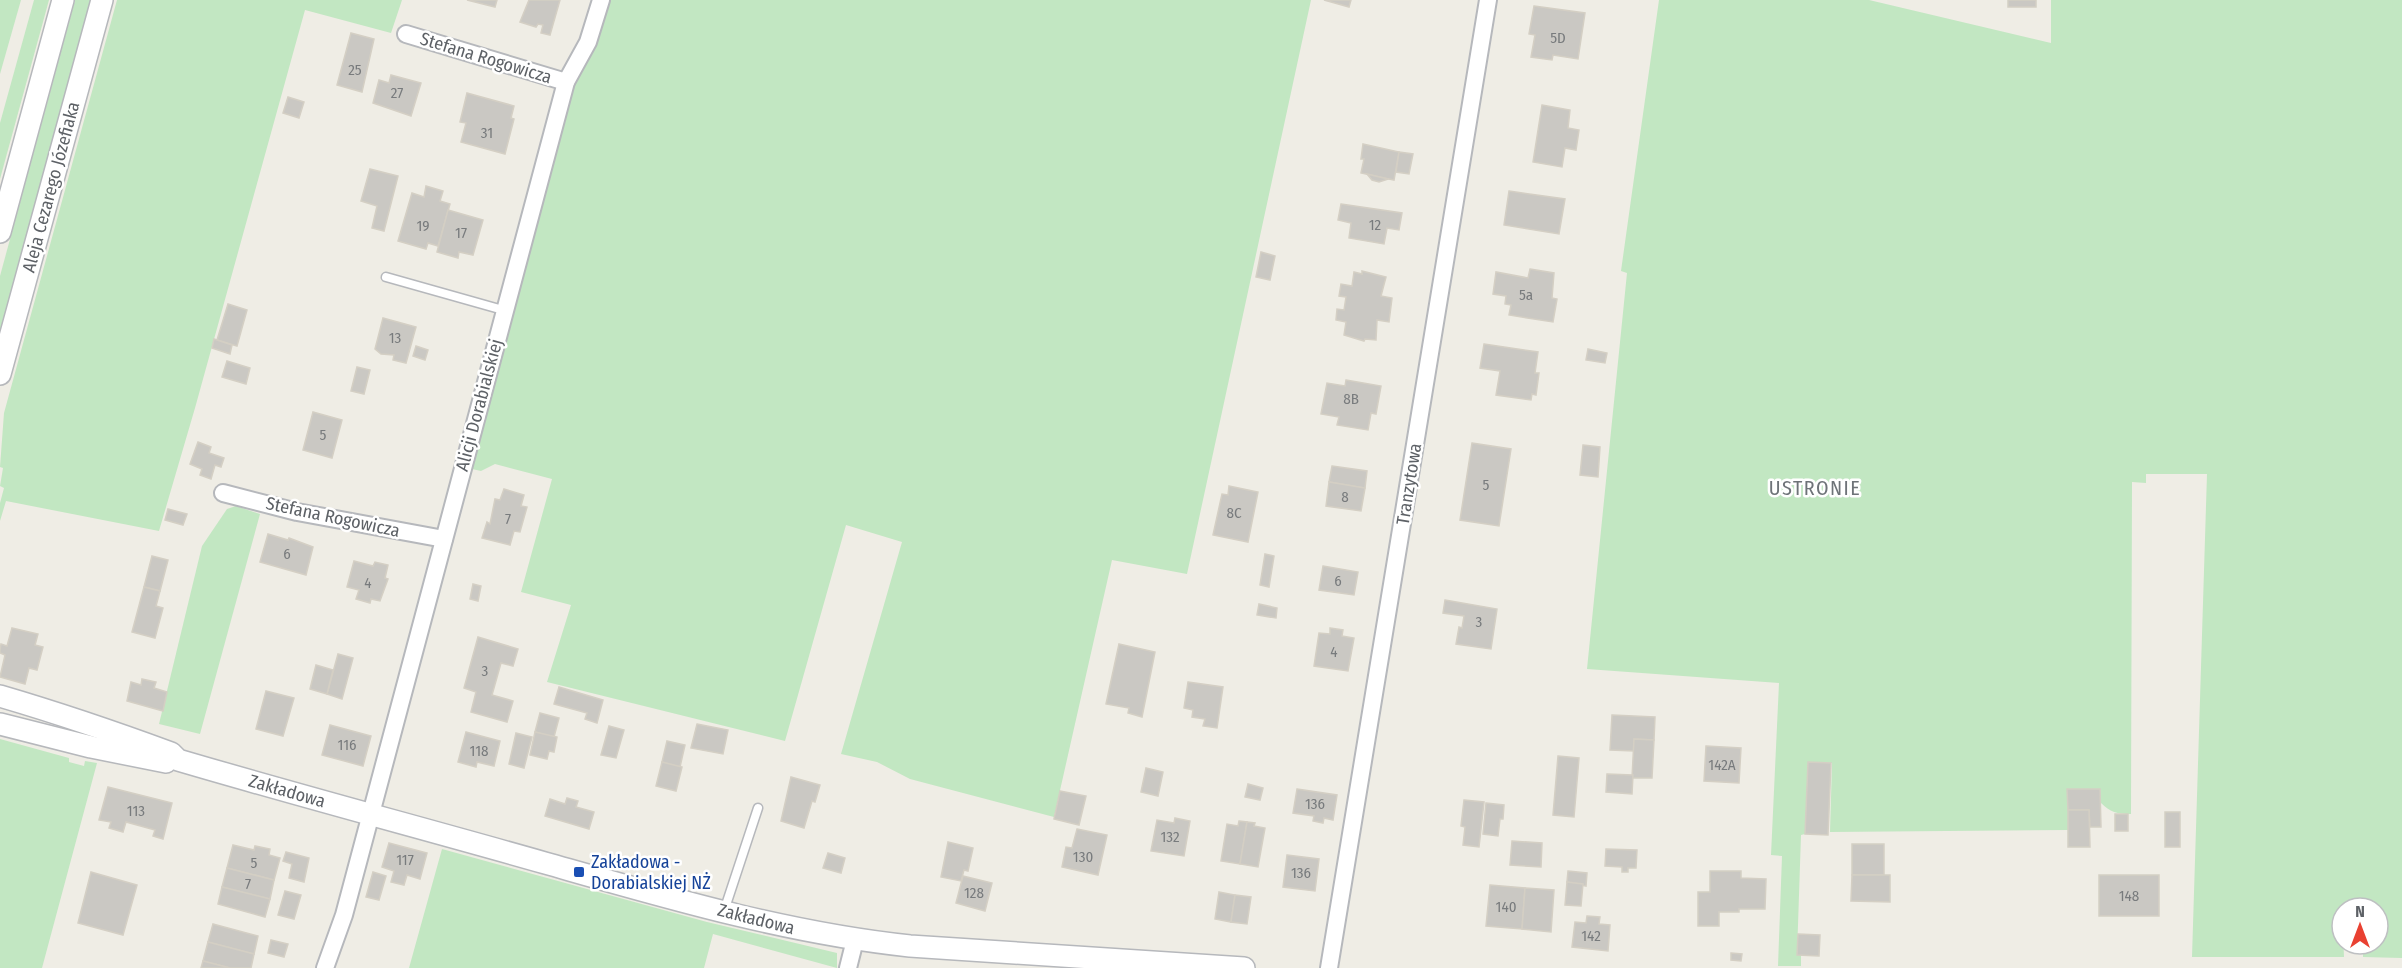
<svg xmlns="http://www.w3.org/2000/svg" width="2402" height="968" font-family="'Fira Sans Condensed',sans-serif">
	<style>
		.green { fill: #c2e7c2 }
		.building { fill: #cac8c3; stroke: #d4cfc4; stroke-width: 1.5 }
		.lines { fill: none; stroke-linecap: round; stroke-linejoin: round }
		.service-casing { stroke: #b6b8bc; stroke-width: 11 }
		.minor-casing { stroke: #b6b8bc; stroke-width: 20 }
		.tertiary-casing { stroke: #b6b8bc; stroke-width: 24 }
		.service { stroke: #fff; stroke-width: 8 }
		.minor { stroke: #fff; stroke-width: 16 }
		.tertiary { stroke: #fff; stroke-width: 21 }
		.transit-dot { fill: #1a4fb4; stroke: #fff; stroke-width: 2 }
		.labels { text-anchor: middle; stroke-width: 5; stroke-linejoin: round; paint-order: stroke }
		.number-label { font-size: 15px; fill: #787b7d }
		.street-label { font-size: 18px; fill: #5d6166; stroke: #fff }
		.transit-label { font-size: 18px; fill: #164399; stroke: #fff; text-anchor: start }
		.neighbourhood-label { font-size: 20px; letter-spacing: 1.5px; fill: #6e7378; stroke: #fff }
	</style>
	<rect width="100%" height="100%" fill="#efede5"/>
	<g class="green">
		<path d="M0,0H21L0,74Z"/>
		<path d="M34,0H49L0,179V123Z"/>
		<path d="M75,0H91L0,332V276Z"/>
		<path d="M117,0H402L391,33L305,10L195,408L159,531L6,501L0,521V503L4,488L0,486L3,468L0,467L4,413Z"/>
		<path d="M607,0H1311L1187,574L1112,560L1054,817L910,779L877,762L841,754L902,542L846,525L785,741L547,682L571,605L521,592L552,479L495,464L481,471L472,469L563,112Z"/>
		<path d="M1659,0H1869L2051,43V0H2402V958L2363,957V944H2378V908H2342L2344,957H2192L2207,474H2146V483L2132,482L2131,814C2117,814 2110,812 2101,803L2100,789H2068V830L1830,832L1832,763L1809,762L1805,834L1801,835L1797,955H1801V966H1778L1782,856L1771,855L1779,683L1587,669L1627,273L1621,271Z"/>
		<path d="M236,506L260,514L200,734L159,724L202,546L227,509Z"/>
		<path d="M0,739L69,758V762L84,766L85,761L97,763L42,968H0Z"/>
		<path d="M442,849L707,922L837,953V968L713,934L704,968H409Z"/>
	</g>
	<g class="building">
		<path d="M467,0H497L495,7Z"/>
		<path d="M529,0H560L550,35L541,33L543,25L538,24L536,27L520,22Z"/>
		<path d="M1324,0H1351L1349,7Z"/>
		<rect x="2008" y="0" width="28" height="7"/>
		<path d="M1534,6L1585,13L1578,59L1553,55L1552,60L1531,57L1535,35L1529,34Z"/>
		<path d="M351,33L374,39L362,92L337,85Z"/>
		<path d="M391,75L421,83L411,116L373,103L379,80L389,83Z"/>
		<path d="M467,93L514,106L511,118L514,119L505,154L461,142L466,123L460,122Z"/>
		<path d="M288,97L304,102L299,118L283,113Z"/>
		<path d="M1542,105L1570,110L1568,128L1579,130L1576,150L1565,148L1562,167L1533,162Z"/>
		<path d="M1363,144L1399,152L1394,180L1361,173L1364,159H1361Z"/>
		<path d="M1399,152L1413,154L1409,174L1396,172Z"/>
		<path d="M370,169L398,176L384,231L372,228L377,206L361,201Z"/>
		<path d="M1367,174L1388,179L1379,182L1372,180Z"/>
		<path d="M426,186L443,191L440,201L450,204L438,246L428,243L426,249L398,241L412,193L424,197Z"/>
		<path d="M1509,191L1565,199L1559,234L1504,225Z"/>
		<path d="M1341,204L1402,213L1399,230L1387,228L1384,244L1349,238L1351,223L1338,220Z"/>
		<path d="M448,210L483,220L473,255L459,252L458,258L437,252Z"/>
		<path d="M1261,252L1275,256L1270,280L1256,277Z"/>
		<path d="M1530,269L1554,273L1552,298L1557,299L1553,322L1509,315L1511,305L1505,304L1506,296L1493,294L1496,272L1528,278Z"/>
		<path d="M1362,271L1386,277L1381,296L1392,298L1389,322L1377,320L1376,340L1365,339L1364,341L1344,335L1346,322L1336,320L1337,309L1344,310L1346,297L1339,296L1341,284L1352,286L1354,272L1362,274Z"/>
		<path d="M228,304L247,310L237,346L217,340Z"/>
		<path d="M383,318L416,327L406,363L393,360L394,355L381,354L375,349Z"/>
		<path d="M214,339L232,345L230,354L212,348Z"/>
		<path d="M1484,344L1538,352L1535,373H1539L1536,395L1532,394L1531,400L1496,395L1500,371L1480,368Z"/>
		<path d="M416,346L428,350L425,360L413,356Z"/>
		<path d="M1588,349L1607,353L1605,363L1586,360Z"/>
		<path d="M227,361L250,368L246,384L222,377Z"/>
		<path d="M357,367L370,370L364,394L351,391Z"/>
		<path d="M1346,380L1381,386L1376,414L1371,413L1368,430L1337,425L1339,417L1321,414L1327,383L1345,386Z"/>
		<path d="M313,412L342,420L332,458L303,450Z"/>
		<path d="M198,442L211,447L209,453L224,458L221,467L215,465L211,479L200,475L202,469L190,464Z"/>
		<path d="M1472,443L1511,449L1499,526L1460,520Z"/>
		<path d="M1583,445L1600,447L1598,477L1580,475Z"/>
		<path d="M1332,466L1367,471L1365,488L1329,482Z"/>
		<path d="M1329,482L1365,488L1361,511L1326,506Z"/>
		<path d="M1229,486L1258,492L1248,542L1213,535L1222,494L1228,495Z"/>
		<path d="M504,489L524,495L521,506L527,507L520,532L514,531L510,545L482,538L487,522L490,524L495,499L500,500Z"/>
		<path d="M168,509L187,514L183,525L165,520Z"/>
		<path d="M268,534L288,540L289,538L313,547L306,575L260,562Z"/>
		<path d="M1265,554L1274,556L1269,587L1260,585Z"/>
		<path d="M152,556L168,560L160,591L144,587Z"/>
		<path d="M354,561L373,566L375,562L388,565L385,578L388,579L380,601L371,599L370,603L356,599L359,590L347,587Z"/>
		<path d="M1323,566L1358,572L1354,595L1319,590Z"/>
		<path d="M473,584L481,586L478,601L470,599Z"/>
		<path d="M144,587L160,591L156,606L163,608L155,638L132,632Z"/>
		<path d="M1445,600L1497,609L1491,649L1456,644L1459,627L1462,628L1464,616L1443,613Z"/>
		<path d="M1259,604L1277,608L1276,618L1257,615Z"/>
		<path d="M12,628L38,634L35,645L43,647L37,670L29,668L25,684L0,677L5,655L0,653V650L1,644L7,646Z"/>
		<path d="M1330,628L1343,630L1342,636L1354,638L1348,671L1314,666L1319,633L1330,634Z"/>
		<path d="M478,637L518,649L513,666L501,663L492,695L513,701L507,722L471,712L476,692L464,688Z"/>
		<path d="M1119,644L1155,652L1142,717L1128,713L1129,708L1106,704Z"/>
		<path d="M338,654L353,658L342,699L327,694Z"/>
		<path d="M316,665L333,670L327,694L310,689Z"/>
		<path d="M142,679L156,682L154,688L167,692L163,711L127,701L131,682L141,685Z"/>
		<path d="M1188,682L1223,687L1217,728L1203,726L1205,719L1192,717L1193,710L1184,708Z"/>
		<path d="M559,687L603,700L597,723L585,719L587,713L554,704Z"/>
		<path d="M266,691L294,698L283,736L256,729Z"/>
		<path d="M540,713L559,718L554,737L535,732Z"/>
		<path d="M1612,715L1655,717L1654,740L1634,739V751L1610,750Z"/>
		<path d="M697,724L728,730L723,754L691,748Z"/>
		<path d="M330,725L371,736L363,766L322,755Z"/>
		<path d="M609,726L624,730L616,758L601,755Z"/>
		<path d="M466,732L500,741L494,766L477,762L476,767L458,762Z"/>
		<path d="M535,732L557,737L554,752L549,751L547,759L530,755Z"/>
		<path d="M516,733L532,737L524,768L509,764Z"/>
		<path d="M1634,739L1654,740L1652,778H1632Z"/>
		<path d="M667,741L685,745L680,767L662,762Z"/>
		<path d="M1706,746L1741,748L1739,783L1704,781Z"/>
		<path d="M1558,756L1579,758L1574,817L1553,815Z"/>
		<path d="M662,762L682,767L676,791L656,786Z"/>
		<path d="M1808,762L1831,763L1828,835L1805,834Z"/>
		<path d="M1146,768L1163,772L1158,796L1141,792Z"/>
		<path d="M1607,774L1633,775L1632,794L1606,792Z"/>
		<path d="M791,777L820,785L815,802L812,801L804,828L781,821Z"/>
		<path d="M1248,784L1263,788L1260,800L1245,797Z"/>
		<path d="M108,787L172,803L163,839L153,836L155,830L126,822L123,832L109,828L111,822L99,820Z"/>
		<path d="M1297,789L1337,795L1333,820L1324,818L1323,823L1313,821L1314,816L1293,813Z"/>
		<path d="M2067,789H2100L2101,827H2090L2089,810H2068Z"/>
		<path d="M1060,791L1086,796L1079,825L1054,819Z"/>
		<path d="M567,798L578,801L576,807L594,812L589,829L545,816L550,799L565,804Z"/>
		<path d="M1464,800L1484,802L1479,847L1463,845L1465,827L1461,826Z"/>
		<path d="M1486,803L1504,805L1503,819H1500L1498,836L1483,834Z"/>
		<path d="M2068,810H2089L2090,847H2068Z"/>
		<rect x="2165" y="812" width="15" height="35"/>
		<rect x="2115" y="814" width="13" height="17"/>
		<path d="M1175,818L1190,821L1184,856L1151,851L1157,820L1174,823Z"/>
		<path d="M1239,821L1247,822L1240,864L1221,861L1227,824L1238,826Z"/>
		<path d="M1247,822L1255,823L1254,826L1265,828L1258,867L1240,864Z"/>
		<path d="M1077,829L1107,835L1098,875L1062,867L1066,847L1072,848Z"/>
		<path d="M1512,841L1542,843L1541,867L1510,865Z"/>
		<path d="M948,842L973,848L968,871L964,870L961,881L941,877Z"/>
		<path d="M389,843L427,853L420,879L407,875L404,885L391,882L394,871L382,867Z"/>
		<rect x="1852" y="844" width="32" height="31"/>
		<path d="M233,845L254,850L255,846L270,849L269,855L280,858L274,880L227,868Z"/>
		<path d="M1606,849L1637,850L1636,868H1628V872H1622V867L1605,866Z"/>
		<path d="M286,852L309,858L304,882L289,878L292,864L283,861Z"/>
		<path d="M828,853L845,858L841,873L823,868Z"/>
		<path d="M1287,855L1319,859L1315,891L1283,887Z"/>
		<path d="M227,868L274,880L270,899L222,887Z"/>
		<path d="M1568,871L1587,873L1586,886L1567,882Z"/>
		<path d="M1710,871H1741V878L1766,879L1765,909H1739V912H1719V926H1698V892H1710Z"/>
		<path d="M91,872L137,885L123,935L78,923Z"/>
		<path d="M373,872L386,876L379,900L366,897Z"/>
		<path d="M1852,875H1890V902L1851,901Z"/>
		<rect x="2099" y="875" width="60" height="41"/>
		<path d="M963,876L992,883L985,911L956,903Z"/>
		<path d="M1567,882L1583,884L1581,906L1565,905Z"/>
		<path d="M1490,885L1525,888L1522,929L1486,926Z"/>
		<path d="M222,887L270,899L265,917L218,904Z"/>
		<path d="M1525,888L1554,890L1551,932L1522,929Z"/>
		<path d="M285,891L301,895L294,919L278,915Z"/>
		<path d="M1219,892L1235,895L1231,922L1215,919Z"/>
		<path d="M1235,895L1251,897L1247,924L1231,922Z"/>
		<path d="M1587,916L1600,917L1599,924L1610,925L1608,951L1572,947L1575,922L1586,923Z"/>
		<path d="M213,924L258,936L254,954L208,942Z"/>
		<path d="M1798,934L1820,935L1819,956L1797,955Z"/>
		<path d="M271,940L288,944L284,957L268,953Z"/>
		<path d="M208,942L254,954L251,968H230L203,961Z"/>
		<path d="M1731,953L1742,954L1741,961L1731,960Z"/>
		<path d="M203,961L230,968H201Z"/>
	</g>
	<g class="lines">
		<g class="service-casing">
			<g id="service">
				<path d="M386,277L503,310"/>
				<path d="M724,911L758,808"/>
			</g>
		</g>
		<g class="minor-casing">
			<g id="minor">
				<path d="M406,34L566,82"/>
				<path d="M223,493L297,512L444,539"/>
				<path d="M325,968L344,915L566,82L588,42L601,0"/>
				<path d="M848,968L855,940"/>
				<path d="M1329,968L1488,0"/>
			</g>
		</g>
		<g class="tertiary-casing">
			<g id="tertiary">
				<path d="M0,232L63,0"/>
				<path d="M0,374L102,0"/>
				<path d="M0,696C58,713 114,732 171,753L178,760C300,796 422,828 545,863C665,897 786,933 910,946L1244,968"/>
				<path d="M0,724L91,747L166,762"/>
			</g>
		</g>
		<use href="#service" class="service"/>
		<use href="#minor" class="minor"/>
		<use href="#tertiary" class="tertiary"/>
	</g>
	<rect class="transit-dot" x="573" y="866" width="12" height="12" rx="3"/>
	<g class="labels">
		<g class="number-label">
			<text x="1558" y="43">5D</text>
			<text x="355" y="75">25</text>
			<text x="397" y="98">27</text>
			<text x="487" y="138">31</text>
			<text x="1375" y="230">12</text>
			<text x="423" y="231">19</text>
			<text x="461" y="238">17</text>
			<text x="1526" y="300">5a</text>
			<text x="395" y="343">13</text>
			<text x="1351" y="404">8B</text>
			<text x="323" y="440">5</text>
			<text x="1486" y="490">5</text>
			<text x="1345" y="502">8</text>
			<text x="1234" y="518">8C</text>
			<text x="508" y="524">7</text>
			<text x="287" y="559">6</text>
			<text x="1338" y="586">6</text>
			<text x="368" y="588">4</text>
			<text x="1479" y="627">3</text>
			<text x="1334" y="657">4</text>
			<text x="485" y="676">3</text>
			<text x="347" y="750">116</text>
			<text x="479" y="756">118</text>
			<text x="1722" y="770">142A</text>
			<text x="1315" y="809">136</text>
			<text x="136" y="816">113</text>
			<text x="1170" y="842">132</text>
			<text x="1083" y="862">130</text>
			<text x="405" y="865">117</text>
			<text x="254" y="868">5</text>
			<text x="1301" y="878">136</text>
			<text x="248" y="889">7</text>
			<text x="974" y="898">128</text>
			<text x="2129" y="901">148</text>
			<text x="1506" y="912">140</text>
			<text x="1591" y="941">142</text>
		</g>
		<g class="street-label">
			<text transform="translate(486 58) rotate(17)" y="6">Stefana Rogowicza</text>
			<text transform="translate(51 187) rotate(-75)" y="6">Aleja Cezarego Józefiaka</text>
			<text transform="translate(479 405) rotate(-75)" y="6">Alicji Dorabialskiej</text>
			<text transform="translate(1409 484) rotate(-81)" y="6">Tranzytowa</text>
			<text transform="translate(333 517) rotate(12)" y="6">Stefana Rogowicza</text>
			<text transform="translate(287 791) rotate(16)" y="6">Zakładowa</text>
			<text transform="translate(756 919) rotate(14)" y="6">Zakładowa</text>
		</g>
		<g class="transit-label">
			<text x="591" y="868">Zakładowa -<tspan x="591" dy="21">Dorabialskiej NŻ</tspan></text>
		</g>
		<g class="neighbourhood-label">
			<text x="1815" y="495">USTRONIE</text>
		</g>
	</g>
	<g transform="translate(2360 926)"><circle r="28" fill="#ffffff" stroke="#bec0c2" stroke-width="1.5"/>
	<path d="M0-4.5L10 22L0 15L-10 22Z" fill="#e94132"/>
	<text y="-9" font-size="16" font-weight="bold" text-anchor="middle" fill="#5d6166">N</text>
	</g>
</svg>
